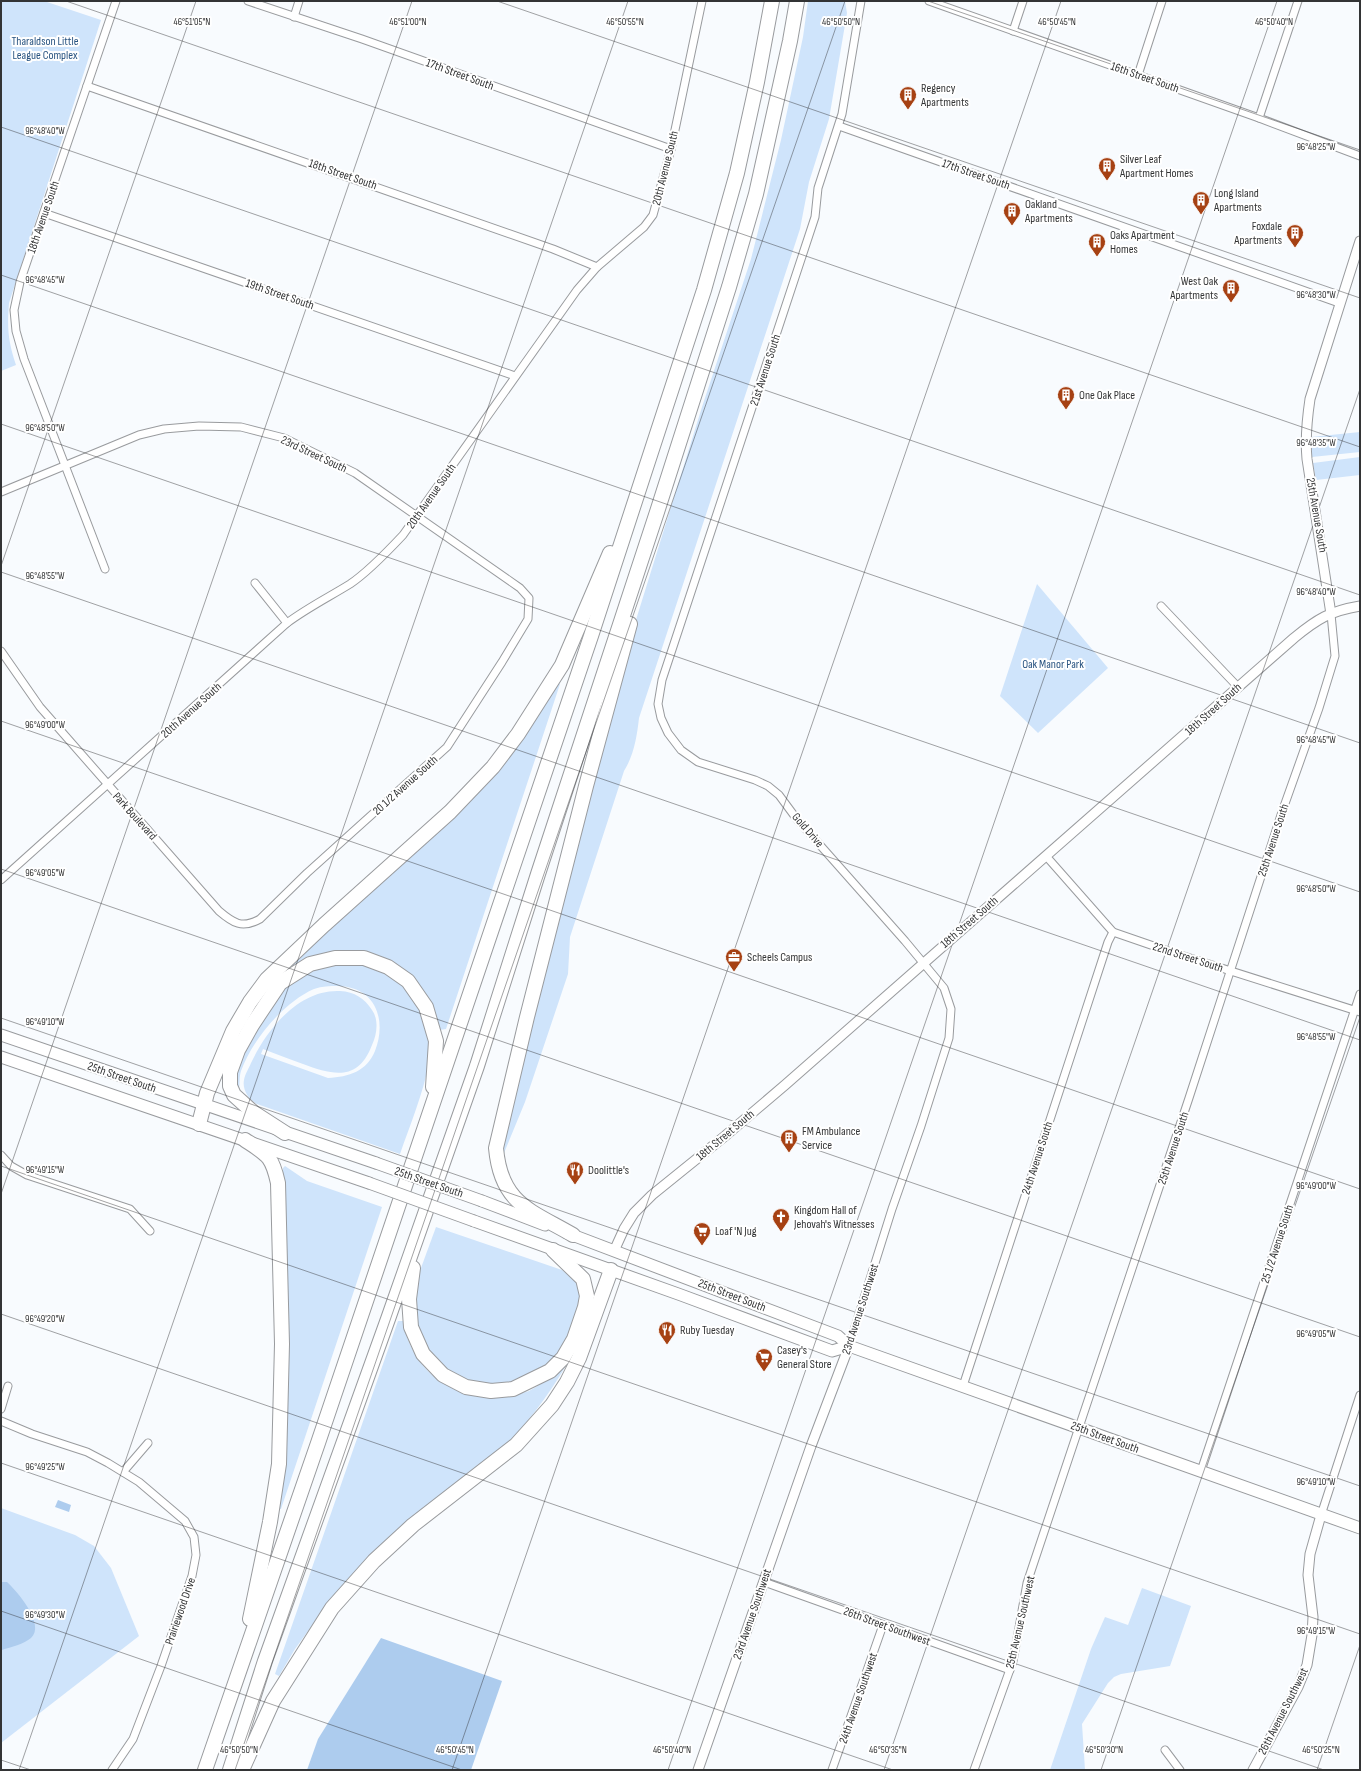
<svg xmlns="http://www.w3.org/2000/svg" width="1361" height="1771" font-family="'Sofia Sans Condensed',sans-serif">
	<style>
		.green { fill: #cfe4fb }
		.water { fill: #adccee }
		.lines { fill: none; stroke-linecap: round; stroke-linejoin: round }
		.minor-casing { stroke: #999b9e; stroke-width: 9 }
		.tertiary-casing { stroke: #999b9e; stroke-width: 11 }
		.secondary-casing { stroke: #999b9e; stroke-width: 13 }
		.motorway-casing { stroke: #999b9e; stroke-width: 16 }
		.minor { stroke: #fff; stroke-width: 7 }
		.tertiary { stroke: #fff; stroke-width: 9 }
		.secondary { stroke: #fff; stroke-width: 11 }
		.motorway { stroke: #fff; stroke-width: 14 }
		.secondary-bridge-casing { stroke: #999b9e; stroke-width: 13; stroke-linecap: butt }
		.secondary-bridge { stroke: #fff; stroke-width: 11 }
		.ticks { fill: none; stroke: #333435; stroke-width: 1; stroke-opacity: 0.45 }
		.labels { text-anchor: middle; stroke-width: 4; stroke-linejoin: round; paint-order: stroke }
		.park-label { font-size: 12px; fill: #295481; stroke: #fff }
		.street-label { font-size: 12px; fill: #333435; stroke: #fff }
		.poi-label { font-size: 12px; fill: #333435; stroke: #fff; text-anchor: start }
		.ticks-label { font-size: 10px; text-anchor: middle; fill: #333435; stroke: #fff; stroke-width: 4; stroke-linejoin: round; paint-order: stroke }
	</style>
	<rect width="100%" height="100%" fill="#f8fbfe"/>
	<g class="green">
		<path d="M1,1H44L101,20L9,303C7,328 8,341 16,365L1,371Z"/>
		<path d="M808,1H845L847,13L829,119L809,182L800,229L639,718C637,736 634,755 624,771L570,937L568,974L525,1102L504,1153L499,1149L622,665L702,407L751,259L781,140L803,37Z"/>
		<path d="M1360,432V452L1312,457L1311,437Z"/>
		<path d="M1360,457V475L1316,480L1313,463Z"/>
		<path d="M1037,584L1108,668L1038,733L1000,696Z"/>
		<path d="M556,681L560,684L446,1029L439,1030L381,959L287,971L285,968L421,844Z"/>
		<path d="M340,964C350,964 360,964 370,967C409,978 437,1024 429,1063C423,1094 410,1125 400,1154L257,1104C249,1100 242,1090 244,1080C245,1074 249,1068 251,1063C267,1029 299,989 340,991C355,992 364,998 372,1010C379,1020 377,1034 372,1045C358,1082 333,1075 303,1064C289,1059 276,1054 263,1049L261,1054L328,1078C349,1077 367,1071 375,1051C387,1020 376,987 338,986C330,986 322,986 314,989C284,1002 252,1040 241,1071C239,1077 240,1084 239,1089L236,1090L237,1066L248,1041L280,991L303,974L320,967Z"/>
		<path d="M285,1166L307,1181L382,1207L281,1509H276L283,1168Z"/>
		<path d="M436,1227L562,1270L574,1280L579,1287L581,1298L573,1327L562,1349L546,1367L506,1386L462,1380L428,1355L415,1327L414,1287Z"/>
		<path d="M398,1321H403C411,1367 446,1396 493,1397C504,1397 518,1395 529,1391C547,1382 559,1367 573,1353C555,1387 530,1421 503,1448L321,1613L295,1649L279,1676L275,1674Z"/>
		<path d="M1,1508L75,1535L94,1546L111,1568L139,1636L1,1743Z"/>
		<path d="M1142,1588L1191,1606L1170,1666L1121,1674L1114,1677L1108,1683L1082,1724L1085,1770H1050L1091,1649L1105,1617L1128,1625Z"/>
	</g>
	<g class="water">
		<path d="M58,1500L71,1505L69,1512L55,1507Z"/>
		<path d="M1,1582H7C17,1591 46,1625 31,1638C24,1644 11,1647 2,1650L1,1652Z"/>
		<path d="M381,1638L502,1681L471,1770H307L318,1739Z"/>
	</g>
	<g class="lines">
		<g class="minor-casing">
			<g id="minor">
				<path d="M248,1L362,39L671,149"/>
				<path d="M929,1L1259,118L1360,156"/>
				<path d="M294,17L299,1"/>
				<path d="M1013,31L1023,1"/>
				<path d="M1138,75L1162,1"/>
				<path d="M87,86L553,249L597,267"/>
				<path d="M1259,118L1298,1"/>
				<path d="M839,126L1339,303"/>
				<path d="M44,213L515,376"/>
				<path d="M1,492L139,435L164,429L199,426L241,427L284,438L355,473L520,588L529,598L528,619L502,662L447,747L307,873L260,919C242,929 233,923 219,911L40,707L1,651"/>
				<path d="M105,569L24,359L16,331L14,310L20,282L116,1"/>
				<path d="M255,583L287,623"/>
				<path d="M1161,606L1238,687"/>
				<path d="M1046,856L1113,932L1171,952L1360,1012"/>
				<path d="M1,880L287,623C307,608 329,597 350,584C368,572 388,551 403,535L577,290L597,267L644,227L653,215L671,149L702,1"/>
				<path d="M1,1155L11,1166L27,1175L130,1209L150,1231"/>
				<path d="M849,1346L892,1209L921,1126L949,1038L951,1009L944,988L905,941L796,818L779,795L768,786L755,780L698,762L681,750L668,733L661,718L658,704L662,680L815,217L818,188L842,114L861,1"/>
				<path d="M963,1386L1108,942L1113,932"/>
				<path d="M1,1409L8,1386"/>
				<path d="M1,1421L32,1434L87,1452L108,1463L139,1482L185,1521L194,1537L196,1555L192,1576L161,1666L133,1739L112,1770"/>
				<path d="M1201,1471L1360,994"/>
				<path d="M123,1472L148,1443"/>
				<path d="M1321,1515L1360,1395"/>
				<path d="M764,1582L1010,1670"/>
				<path d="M1165,1750L1180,1770"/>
				<path d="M832,1770L883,1625"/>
				<path d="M974,1770L1013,1661L1027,1583L1189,1098L1282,812L1319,708L1335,656L1331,614"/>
			</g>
		</g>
		<g class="tertiary-casing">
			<g id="tertiary">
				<path d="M1331,614L1307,459C1305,438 1307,419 1310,399L1360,241"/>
				<path d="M614,1251L624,1229L634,1213L652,1195L725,1136L785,1085L1294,638C1317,619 1330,611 1360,606"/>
				<path d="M698,1770L811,1446L849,1346"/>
				<path d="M1253,1770L1298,1687L1307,1665L1312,1635L1313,1617L1308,1575L1310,1554L1321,1515"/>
			</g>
		</g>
		<g class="secondary-casing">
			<g id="secondary">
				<path d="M1,1035L376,1163"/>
				<path d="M1,1057L369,1183"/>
				<path d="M482,1201L545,1225"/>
				<path d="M474,1221L681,1295L832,1351L849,1346"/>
				<path d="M567,1233L838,1336L849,1346L1360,1528"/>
			</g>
		</g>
		<g class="motorway-casing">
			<g id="motorway">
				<path d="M199,1124L207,1093L233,1031L250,1002L267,979L324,925L450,812L493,767L518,734L562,665L610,553"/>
				<path d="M285,1133L254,1113L234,1095L230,1086V1072L238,1050L252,1025L280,983L310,964L335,958H364L388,967L408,981L426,1007L436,1041L433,1087"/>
				<path d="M245,1140C268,1155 272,1156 278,1183L282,1344L279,1464L270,1522L250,1619"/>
				<path d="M573,1235C530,1210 501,1204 496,1148L527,1017L586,786L630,624"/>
				<path d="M413,1268L409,1299L411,1327L423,1354L443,1375L466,1387L491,1391L513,1389L550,1371L563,1358L574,1339L585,1307L587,1296L583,1279L553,1250"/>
				<path d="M205,1770L318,1443L591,636L704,290L737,173L757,82L772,1"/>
				<path d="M230,1770L265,1661L388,1319L477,1066L538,874L657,512L729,287L756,194L790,41L797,1"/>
				<path d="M242,1770L273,1701L332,1608L374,1561L413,1525L516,1445L552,1405L567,1382L579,1358L611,1270"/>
			</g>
		</g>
		<use href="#minor" class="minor"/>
		<use href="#tertiary" class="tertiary"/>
		<use href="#secondary" class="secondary"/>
		<use href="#motorway" class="motorway"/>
		<g class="secondary-bridge-casing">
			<g id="secondary-bridge">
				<path d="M376,1163L482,1201"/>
				<path d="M369,1183L474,1221"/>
			</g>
		</g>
		<use href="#secondary-bridge" class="secondary-bridge"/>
	</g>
	<path class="ticks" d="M66,1L1360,447M497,1L1360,298M928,1L1360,150M1359,1H1360M1,127L1360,595M1,275L1360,743M1,424L1360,892M1,566L196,1M1,572L1360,1040M1,721L1360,1189M1,869L1360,1337M1,1018L1360,1486M1,1166L1360,1634M1,1194L412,1M1,1314L1324,1770M1,1463L893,1770M1,1611L462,1770M1,1760L31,1770M19,1770L628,1M235,1770L845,1M452,1770L1061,1M668,1770L1277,1M884,1770L1360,389M1101,1770L1360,1017M1317,1770L1360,1645"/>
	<defs>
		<g id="building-pin" transform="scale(0.9)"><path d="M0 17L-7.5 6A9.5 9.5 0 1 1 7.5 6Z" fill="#a64113" stroke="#fff"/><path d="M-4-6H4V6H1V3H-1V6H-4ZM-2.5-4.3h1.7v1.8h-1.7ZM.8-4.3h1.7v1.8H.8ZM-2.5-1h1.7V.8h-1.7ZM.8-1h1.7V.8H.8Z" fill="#fff"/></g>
		<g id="office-pin" transform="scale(0.9)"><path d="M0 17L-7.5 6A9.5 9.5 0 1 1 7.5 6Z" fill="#a64113" stroke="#fff"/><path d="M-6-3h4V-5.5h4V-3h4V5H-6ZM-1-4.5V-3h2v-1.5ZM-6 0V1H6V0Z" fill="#fff"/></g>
		<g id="restaurant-pin" transform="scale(0.9)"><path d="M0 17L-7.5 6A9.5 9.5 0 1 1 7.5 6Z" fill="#a64113" stroke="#fff"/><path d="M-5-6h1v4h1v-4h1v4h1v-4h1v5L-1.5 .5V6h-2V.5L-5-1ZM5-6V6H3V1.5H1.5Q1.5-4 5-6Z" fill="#fff"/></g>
		<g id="church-pin" transform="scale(0.9)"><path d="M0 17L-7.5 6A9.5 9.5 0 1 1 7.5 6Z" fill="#a64113" stroke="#fff"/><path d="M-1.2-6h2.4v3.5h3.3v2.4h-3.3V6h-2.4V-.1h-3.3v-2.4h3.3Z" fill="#fff"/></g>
		<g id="supermarket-pin" transform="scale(0.9)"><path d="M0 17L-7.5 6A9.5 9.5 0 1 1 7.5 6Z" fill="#a64113" stroke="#fff"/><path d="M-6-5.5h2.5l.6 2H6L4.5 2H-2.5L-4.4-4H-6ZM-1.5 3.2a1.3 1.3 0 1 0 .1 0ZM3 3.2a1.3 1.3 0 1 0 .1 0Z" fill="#fff"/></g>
	</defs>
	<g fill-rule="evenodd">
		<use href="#building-pin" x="908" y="95"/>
		<use href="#building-pin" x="1107" y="166"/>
		<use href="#building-pin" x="1201" y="200"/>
		<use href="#building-pin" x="1012" y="211"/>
		<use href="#building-pin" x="1295" y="233"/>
		<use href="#building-pin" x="1097" y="242"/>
		<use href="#building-pin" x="1231" y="288"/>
		<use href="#building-pin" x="1066" y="395"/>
		<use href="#office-pin" x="734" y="957"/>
		<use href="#building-pin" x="789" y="1138"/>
		<use href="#restaurant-pin" x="575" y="1170"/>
		<use href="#church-pin" x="781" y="1217"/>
		<use href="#supermarket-pin" x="702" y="1231"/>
		<use href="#restaurant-pin" x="667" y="1330"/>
		<use href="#supermarket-pin" x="764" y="1357"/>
	</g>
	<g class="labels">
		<g class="park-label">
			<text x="45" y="45">Tharaldson Little<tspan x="45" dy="14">League Complex</tspan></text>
			<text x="1053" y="668">Oak Manor Park</text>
		</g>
		<g class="street-label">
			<text transform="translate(460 74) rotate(20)" y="4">17th Street South</text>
			<text transform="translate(1145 77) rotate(19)" y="4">16th Street South</text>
			<text transform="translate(665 168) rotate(-76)" y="4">20th Avenue South</text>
			<text transform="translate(343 174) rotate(19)" y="4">18th Street South</text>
			<text transform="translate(976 174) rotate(19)" y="4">17th Street South</text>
			<text transform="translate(43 217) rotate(-71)" y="4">18th Avenue South</text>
			<text transform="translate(280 294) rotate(19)" y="4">19th Street South</text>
			<text transform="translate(765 370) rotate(-72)" y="4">21st Avenue South</text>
			<text transform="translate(314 454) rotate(25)" y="4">23rd Street South</text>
			<text transform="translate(431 496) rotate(-55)" y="4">20th Avenue South</text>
			<text transform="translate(1317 515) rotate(80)" y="4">25th Avenue South</text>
			<text transform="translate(1213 709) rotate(-42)" y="4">18th Street South</text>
			<text transform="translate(191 710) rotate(-42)" y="4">20th Avenue South</text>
			<text transform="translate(405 785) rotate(-42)" y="4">20 1/2 Avenue South</text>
			<text transform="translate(135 816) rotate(48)" y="4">Park Boulevard</text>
			<text transform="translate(808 830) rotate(49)" y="4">Gold Drive</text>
			<text transform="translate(1273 840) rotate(-72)" y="4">25th Avenue South</text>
			<text transform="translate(969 922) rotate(-41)" y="4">18th Street South</text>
			<text transform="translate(1188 957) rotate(18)" y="4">22nd Street South</text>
			<text transform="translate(122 1077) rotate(19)" y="4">25th Street South</text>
			<text transform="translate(725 1135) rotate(-40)" y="4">18th Street South</text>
			<text transform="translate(1173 1148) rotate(-72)" y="4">25th Avenue South</text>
			<text transform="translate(1037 1158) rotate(-72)" y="4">24th Avenue South</text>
			<text transform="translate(429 1182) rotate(19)" y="4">25th Street South</text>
			<text transform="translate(1277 1244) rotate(-72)" y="4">25 1/2 Avenue South</text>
			<text transform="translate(732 1295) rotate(21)" y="4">25th Street South</text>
			<text transform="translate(860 1309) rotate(-72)" y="4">23rd Avenue Southwest</text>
			<text transform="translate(1105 1437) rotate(20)" y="4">25th Street South</text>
			<text transform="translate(180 1611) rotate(-71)" y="4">Prairiewood Drive</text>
			<text transform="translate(752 1614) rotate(-71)" y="4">23rd Avenue Southwest</text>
			<text transform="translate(1020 1622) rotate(-77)" y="4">25th Avenue Southwest</text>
			<text transform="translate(887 1626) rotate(20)" y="4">26th Street Southwest</text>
			<text transform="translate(858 1698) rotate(-71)" y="4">24th Avenue Southwest</text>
			<text transform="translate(1283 1711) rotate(-63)" y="4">26th Avenue Southwest</text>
		</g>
		<g class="poi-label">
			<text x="921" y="92">Regency<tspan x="921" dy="14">Apartments</tspan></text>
			<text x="1120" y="163">Silver Leaf<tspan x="1120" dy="14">Apartment Homes</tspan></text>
			<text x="1214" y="197">Long Island<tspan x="1214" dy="14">Apartments</tspan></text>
			<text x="1025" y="208">Oakland<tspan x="1025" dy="14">Apartments</tspan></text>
			<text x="1282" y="230" text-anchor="end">Foxdale<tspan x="1282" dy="14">Apartments</tspan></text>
			<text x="1110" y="239">Oaks Apartment<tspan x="1110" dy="14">Homes</tspan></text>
			<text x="1218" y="285" text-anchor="end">West Oak<tspan x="1218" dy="14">Apartments</tspan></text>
			<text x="1079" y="399">One Oak Place</text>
			<text x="747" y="961">Scheels Campus</text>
			<text x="802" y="1135">FM Ambulance<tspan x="802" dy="14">Service</tspan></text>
			<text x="588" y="1174">Doolittle's</text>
			<text x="794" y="1214">Kingdom Hall of<tspan x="794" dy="14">Jehovah's Witnesses</tspan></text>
			<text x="715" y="1235">Loaf 'N Jug</text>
			<text x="680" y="1334">Ruby Tuesday</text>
			<text x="777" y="1354">Casey's<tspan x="777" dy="14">General Store</tspan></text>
		</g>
	</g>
	<g class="ticks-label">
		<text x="192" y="25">46°51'05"N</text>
		<text x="408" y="25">46°51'00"N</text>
		<text x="625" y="25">46°50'55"N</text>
		<text x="841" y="25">46°50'50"N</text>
		<text x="1057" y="25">46°50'45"N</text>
		<text x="1274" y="25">46°50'40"N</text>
		<text x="45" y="134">96°48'40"W</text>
		<text x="1316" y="150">96°48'25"W</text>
		<text x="45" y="283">96°48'45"W</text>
		<text x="1316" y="298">96°48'30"W</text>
		<text x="45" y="431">96°48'50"W</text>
		<text x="1316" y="446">96°48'35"W</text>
		<text x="45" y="579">96°48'55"W</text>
		<text x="1316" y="595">96°48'40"W</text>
		<text x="45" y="728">96°49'00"W</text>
		<text x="1316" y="743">96°48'45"W</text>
		<text x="45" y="876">96°49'05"W</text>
		<text x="1316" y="892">96°48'50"W</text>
		<text x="45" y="1025">96°49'10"W</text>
		<text x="1316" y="1040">96°48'55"W</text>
		<text x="45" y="1173">96°49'15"W</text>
		<text x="1316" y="1189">96°49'00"W</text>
		<text x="45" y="1322">96°49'20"W</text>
		<text x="1316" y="1337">96°49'05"W</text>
		<text x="45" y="1470">96°49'25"W</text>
		<text x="1316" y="1485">96°49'10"W</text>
		<text x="45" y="1618">96°49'30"W</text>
		<text x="1316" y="1634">96°49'15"W</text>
		<text x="239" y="1753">46°50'50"N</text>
		<text x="455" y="1753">46°50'45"N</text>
		<text x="672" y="1753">46°50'40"N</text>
		<text x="888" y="1753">46°50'35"N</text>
		<text x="1104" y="1753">46°50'30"N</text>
		<text x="1321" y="1753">46°50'25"N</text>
	</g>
	<rect width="1361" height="1771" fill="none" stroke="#333435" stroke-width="4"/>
</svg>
